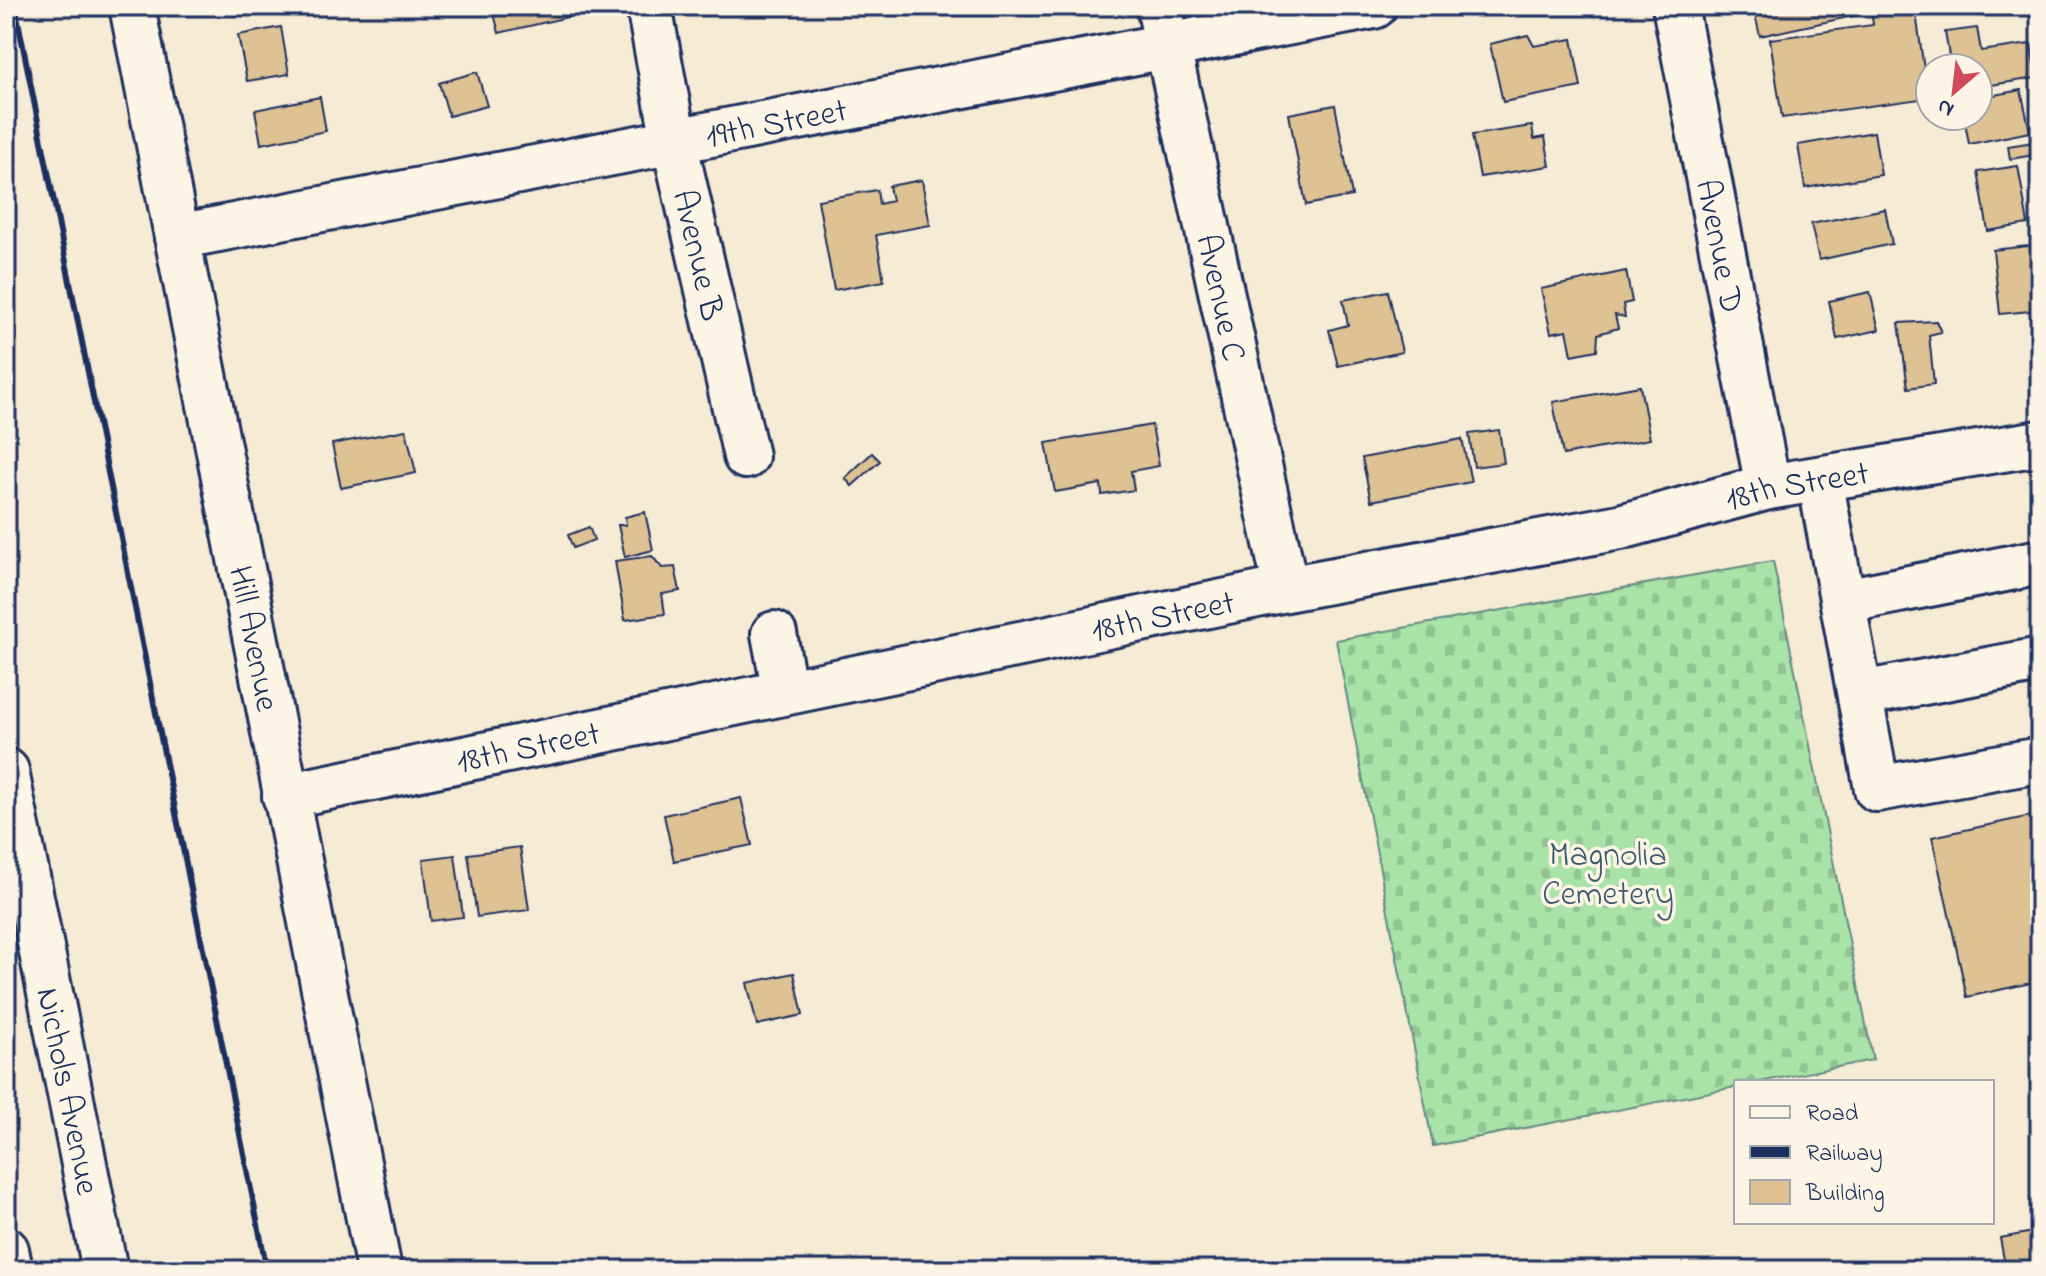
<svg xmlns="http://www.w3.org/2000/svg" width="2046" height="1276" font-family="'Indie Flower',sans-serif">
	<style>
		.cemetery { fill: url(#cemetery-stones); stroke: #628983; stroke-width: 2 }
		.building { fill: #dfc293; stroke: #1b2f5e; stroke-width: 2 }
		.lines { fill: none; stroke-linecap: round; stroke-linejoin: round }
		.minor-casing { stroke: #1b2f5e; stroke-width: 50 }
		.minor { stroke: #fcf5e5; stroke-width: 44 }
		.rail { stroke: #1b2f5e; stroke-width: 6 }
		.labels { text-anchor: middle; stroke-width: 7; stroke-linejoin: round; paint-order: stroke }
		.street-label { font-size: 34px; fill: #1b2f5e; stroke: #fcf5e5 }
		.park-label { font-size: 34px; fill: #3e5c70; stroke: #fcf5e5 }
	</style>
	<defs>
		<pattern id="cemetery-stones" width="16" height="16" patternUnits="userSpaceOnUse" patternTransform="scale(2)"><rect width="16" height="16" fill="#a9e3a8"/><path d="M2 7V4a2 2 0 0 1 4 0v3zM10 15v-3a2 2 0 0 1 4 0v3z" fill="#91c393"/></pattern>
	</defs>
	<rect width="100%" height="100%" fill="#f6ebd5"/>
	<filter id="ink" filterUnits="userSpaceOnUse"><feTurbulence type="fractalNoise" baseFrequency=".0125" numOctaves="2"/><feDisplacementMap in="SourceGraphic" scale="16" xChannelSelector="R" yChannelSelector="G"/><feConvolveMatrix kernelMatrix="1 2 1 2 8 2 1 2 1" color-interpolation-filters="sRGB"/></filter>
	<g filter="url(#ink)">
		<path class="cemetery" d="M1773,561L1873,1060L1760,1082H1736V1087L1433,1146L1336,640Z"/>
		<g class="building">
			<path d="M234,6H292L235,15Z"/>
			<path d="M492,6H569L572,16L499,33Z"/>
			<path d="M1753,6H1856L1858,15L1760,36Z"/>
			<path d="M1871,6H1915L1928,98L1782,118L1770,39L1873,25Z"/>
			<path d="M281,27L289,74L247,81L238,35Z"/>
			<path d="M1977,28L1981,51L2031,44L2036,78L1978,87V68H1951L1945,32Z"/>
			<path d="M1528,35L1534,46L1572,39L1581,87L1503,102L1490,44Z"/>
			<path d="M477,72L487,106L449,116L439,83Z"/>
			<path d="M2021,90L2030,132L1969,144L1964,116H1978V98Z"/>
			<path d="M320,97L326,131L261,144L255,110Z"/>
			<path d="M1335,105L1352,196L1306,205L1289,114Z"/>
			<path d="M1532,126L1534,139L1545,137L1550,166L1480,177L1472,135Z"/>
			<path d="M1874,132L1881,175L1805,188L1798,145Z"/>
			<path d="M2040,141V154L2010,159L2008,146Z"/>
			<path d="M2018,166L2028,224L1988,231L1978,172Z"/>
			<path d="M922,180L930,225L876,235L884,281L834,290L818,200L877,190L879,204L892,201L889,186Z"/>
			<path d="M1885,209L1892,244L1819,260L1811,224Z"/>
			<path d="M2037,245L2040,310L2000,314L1993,250Z"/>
			<path d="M1626,271L1632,302L1623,304L1625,317L1615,315L1618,328L1598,334L1597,350L1572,355L1567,330L1551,333L1541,289Z"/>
			<path d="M1388,291L1402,352L1338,366L1329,330L1348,325L1343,300Z"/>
			<path d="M1870,292L1879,330L1837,339L1829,301Z"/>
			<path d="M1936,321L1941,332L1929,335L1934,384L1908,388L1899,323Z"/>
			<path d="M1640,386L1650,439L1563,455L1553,402Z"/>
			<path d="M1152,425L1159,466L1131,471L1134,490L1102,495L1101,484L1055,492L1046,443Z"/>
			<path d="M406,430L416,473L341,488L332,444Z"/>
			<path d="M1499,430L1504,463L1474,467L1469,434Z"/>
			<path d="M1462,439L1471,482L1371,501L1362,458Z"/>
			<path d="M872,453L880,461L852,486L845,478Z"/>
			<path d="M645,512L653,550L625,557L618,525H626L625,517Z"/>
			<path d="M589,527L594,540L573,548L568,535Z"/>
			<path d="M652,556L662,568L675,567L680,591L662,594L665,614L625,620L615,561Z"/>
			<path d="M741,798L752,845L674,861L664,815Z"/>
			<path d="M2040,814V981L1967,997L1932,837Z"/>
			<path d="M520,847L529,910L477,917L468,854Z"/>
			<path d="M455,855L463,917L431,921L423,859Z"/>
			<path d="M794,973L803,1015L757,1025L747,983Z"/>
			<path d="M2039,1231L2040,1270H2006L2000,1238Z"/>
		</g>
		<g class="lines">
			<g class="minor-casing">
				<g id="minor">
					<path id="s1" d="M132,6L379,1270"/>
					<path id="s2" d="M649,6L674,141L746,456"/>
					<path id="s3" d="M1159,6L1286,589"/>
					<path id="s4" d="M1675,6L1768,487"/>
					<path id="s5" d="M177,237L1374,6"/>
					<path d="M1820,479L1877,789L2040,760"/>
					<path d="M1844,601L2040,562"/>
					<path d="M774,634L785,692"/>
					<path d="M1861,694L2040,660"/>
					<path id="s6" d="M6,771L105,1270"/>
					<path id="s7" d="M285,796L1286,589L1620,527L1768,487L2040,443"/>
					<path d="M6,1250L10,1270"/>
				</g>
			</g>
			<use href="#minor" class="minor"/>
			<path class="rail" d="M15,6L267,1270"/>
		</g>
	</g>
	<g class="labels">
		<g class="street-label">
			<text dy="12" stroke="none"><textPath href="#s5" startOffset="610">19th Street</textPath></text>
			<text dy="12" stroke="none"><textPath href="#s4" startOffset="244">Avenue D</textPath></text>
			<text dy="12" stroke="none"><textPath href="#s2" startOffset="254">Avenue B</textPath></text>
			<text dy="12" stroke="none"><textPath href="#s3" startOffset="298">Avenue C</textPath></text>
			<text dy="12" stroke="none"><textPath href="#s7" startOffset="1544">18th Street</textPath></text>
			<text dy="12" stroke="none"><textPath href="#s7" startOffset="896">18th Street</textPath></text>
			<text dy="12" stroke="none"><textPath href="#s1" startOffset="644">Hill Avenue</textPath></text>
			<text dy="12" stroke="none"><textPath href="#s7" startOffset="248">18th Street</textPath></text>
			<text dy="12" stroke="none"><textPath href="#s6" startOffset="326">Nichols Avenue</textPath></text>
		</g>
		<g class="park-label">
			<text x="1608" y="865">Magnolia<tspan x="1608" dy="39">Cemetery</tspan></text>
		</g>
	</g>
	<rect width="2046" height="1276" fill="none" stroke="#fcf5e5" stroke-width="32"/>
	<rect x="16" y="16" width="2014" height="1244" fill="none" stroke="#1b2f5e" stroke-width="3" filter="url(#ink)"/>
	<rect x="1734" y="1080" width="260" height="144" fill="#fcf5e5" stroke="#a2a6af" stroke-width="2"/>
	<rect x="1750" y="1106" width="40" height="12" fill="#fcf5e5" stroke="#a2a6af" stroke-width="2"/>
	<text x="1806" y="1120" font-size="24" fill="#1b2f5e">Road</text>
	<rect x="1750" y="1146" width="40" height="12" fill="#1b2f5e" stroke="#a2a6af" stroke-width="2"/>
	<text x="1806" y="1160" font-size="24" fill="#1b2f5e">Railway</text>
	<rect x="1750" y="1180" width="40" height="24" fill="#dfc293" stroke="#a2a6af" stroke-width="2"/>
	<text x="1806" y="1200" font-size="24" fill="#1b2f5e">Building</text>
	<g transform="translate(1954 92) rotate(208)"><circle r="38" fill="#fcf5e5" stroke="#a2a6af" stroke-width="2"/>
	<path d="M0-6L14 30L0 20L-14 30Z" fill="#d1495b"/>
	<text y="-12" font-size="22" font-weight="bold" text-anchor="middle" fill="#1b2f5e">N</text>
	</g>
</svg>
